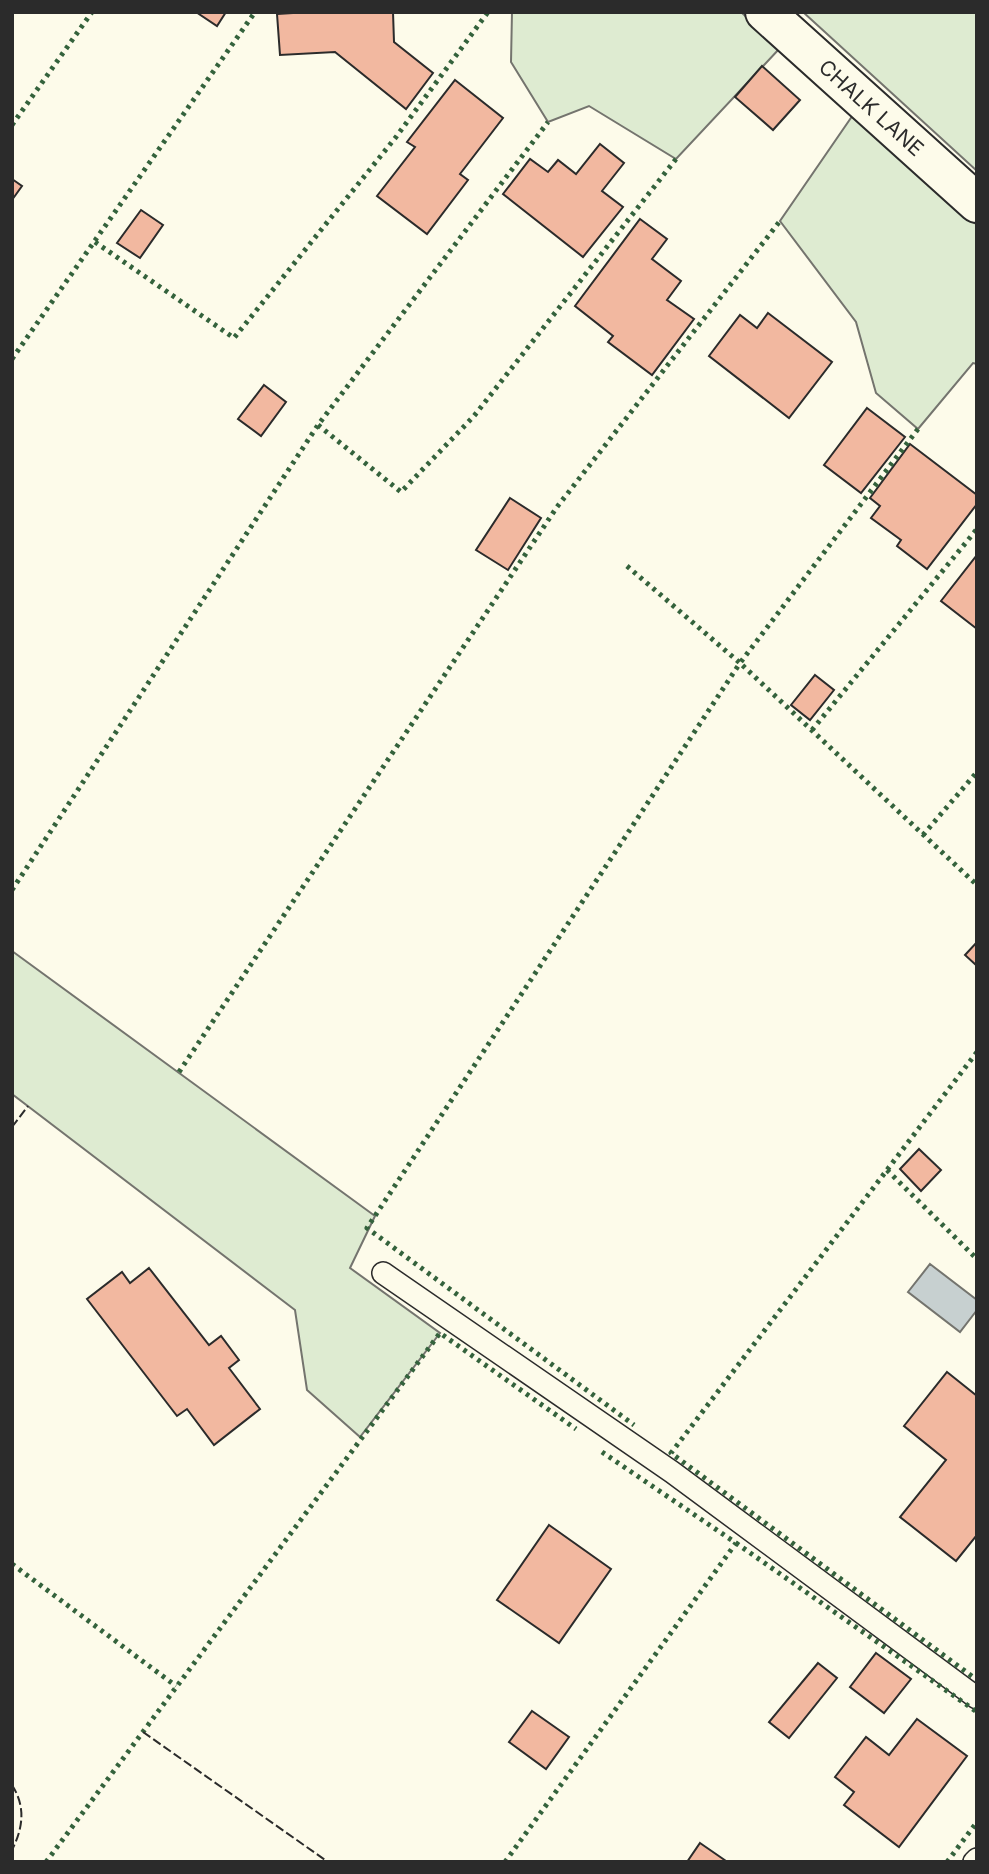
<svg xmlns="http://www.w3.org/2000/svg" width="989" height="1874" font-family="Inter,sans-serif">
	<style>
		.green { fill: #deebd1; stroke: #74746e; stroke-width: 2 }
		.water { fill: #c7d0d0; stroke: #74746e; stroke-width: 2 }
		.building { fill: #f2b8a0; stroke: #2b2b2b; stroke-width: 2 }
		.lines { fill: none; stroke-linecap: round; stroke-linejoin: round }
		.service-casing { stroke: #2b2b2b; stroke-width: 24 }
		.minor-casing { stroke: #2b2b2b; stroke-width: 42 }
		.service { stroke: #fdfbea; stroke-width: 21 }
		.minor { stroke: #fdfbea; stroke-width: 38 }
		.hedge { stroke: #34623c; stroke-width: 5; stroke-dasharray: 3.5 5; stroke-linecap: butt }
		.fence { stroke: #2b2b2b; stroke-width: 2; stroke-dasharray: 9 3.5; stroke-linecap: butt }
		.labels { text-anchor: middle; stroke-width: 5; stroke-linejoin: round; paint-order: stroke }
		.street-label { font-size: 21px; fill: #2b2b2b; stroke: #fdfbea }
	</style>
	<rect width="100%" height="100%" fill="#fdfbea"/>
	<g class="green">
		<path d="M512,12H741L780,48L676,159L589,106L548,122L511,62Z"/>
		<path d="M803,12H977V171Z"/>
		<path d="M855,112L977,225V364L973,363L918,429L876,393L856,322L780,221Z"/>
		<path d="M12,951L375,1216L350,1268L440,1333L360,1437L307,1390L295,1310L12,1094Z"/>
	</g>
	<path class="water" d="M930,1264L977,1300V1310L960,1332L908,1292Z"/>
	<g class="building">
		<path d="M196,12H226L217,26Z"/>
		<path d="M309,12H393L394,42L433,73L406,109L335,52L280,55L277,14Z"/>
		<path d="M762,66L800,100L773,130L735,97Z"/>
		<path d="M455,80L503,118L460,174L468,180L427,234L377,196L415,147L407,142Z"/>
		<path d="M600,144L624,163L602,191L623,207L583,257L503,194L530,159L548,172L558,160L576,174Z"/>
		<path d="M12,179L22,186L12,200Z"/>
		<path d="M141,210L163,225L140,258L117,243Z"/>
		<path d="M640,219L667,239L652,259L681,281L667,300L694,319L652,375L608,342L613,336L575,306Z"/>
		<path d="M768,313L832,362L789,418L709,356L740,315L757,328Z"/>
		<path d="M264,385L286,402L261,436L238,419Z"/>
		<path d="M867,408L905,437L861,493L824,465Z"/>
		<path d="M910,444L977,495V504L927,569L897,546L901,540L871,518L880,506L870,498Z"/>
		<path d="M510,498L541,518L508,570L476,550Z"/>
		<path d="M977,555V629L941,601Z"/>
		<path d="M815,675L834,690L810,720L791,705Z"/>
		<path d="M977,942V966L965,955Z"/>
		<path d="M919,1149L941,1170L921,1191L900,1169Z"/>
		<path d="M149,1268L209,1345L221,1336L239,1360L229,1368L260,1409L214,1445L187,1409L177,1416L87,1299L122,1272L130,1283Z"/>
		<path d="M947,1372L977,1396V1535L956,1561L900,1517L946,1460L904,1426Z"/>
		<path d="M549,1525L611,1569L559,1643L497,1600Z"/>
		<path d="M876,1653L911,1679L884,1713L850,1687Z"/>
		<path d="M818,1663L837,1678L789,1738L769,1722Z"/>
		<path d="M532,1711L569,1737L546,1769L509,1742Z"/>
		<path d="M917,1719L967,1756L899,1847L844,1805L854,1792L835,1777L866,1737L889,1755Z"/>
		<path d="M700,1843L726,1861V1862H687Z"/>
	</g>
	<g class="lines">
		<g class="service-casing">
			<g id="service">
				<path d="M383,1273L672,1472L977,1698"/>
				<path d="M974,1862L977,1859"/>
			</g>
		</g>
		<g class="minor-casing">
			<path id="minor" d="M765,12L977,203"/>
		</g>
		<use href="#service" class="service"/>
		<use href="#minor" class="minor"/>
		<g class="hedge">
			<path d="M12,125L92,12"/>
			<path d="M95,242L234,338L396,137L488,12"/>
			<path d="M12,359L255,12"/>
			<path d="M318,425L401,492L474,416L676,159"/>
			<path d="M918,429L740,663L977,885"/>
			<path d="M627,566L740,663L367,1228L634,1425"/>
			<path d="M812,730L977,529"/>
			<path d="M923,835L977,772"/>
			<path d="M12,890L318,425L548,122"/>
			<path d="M977,1052L671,1453L977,1680"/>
			<path d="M179,1072L557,507L780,221"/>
			<path d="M887,1170L977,1259"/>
			<path d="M736,1543L977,1712"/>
			<path d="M12,1564L176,1686"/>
			<path d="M46,1862L440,1333L576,1429"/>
			<path d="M505,1862L736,1543L602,1452"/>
			<path d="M947,1862L977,1822"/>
		</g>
		<g class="fence">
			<path d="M12,1127L28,1106"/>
			<path d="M143,1732L328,1862"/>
			<path d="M12,1785C26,1807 23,1828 12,1850"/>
		</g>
	</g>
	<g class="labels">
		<g class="street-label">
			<text transform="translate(871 108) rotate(42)" y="7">CHALK LANE</text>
		</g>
	</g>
	<rect width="989" height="1874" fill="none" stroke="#2b2b2b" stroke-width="28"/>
</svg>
